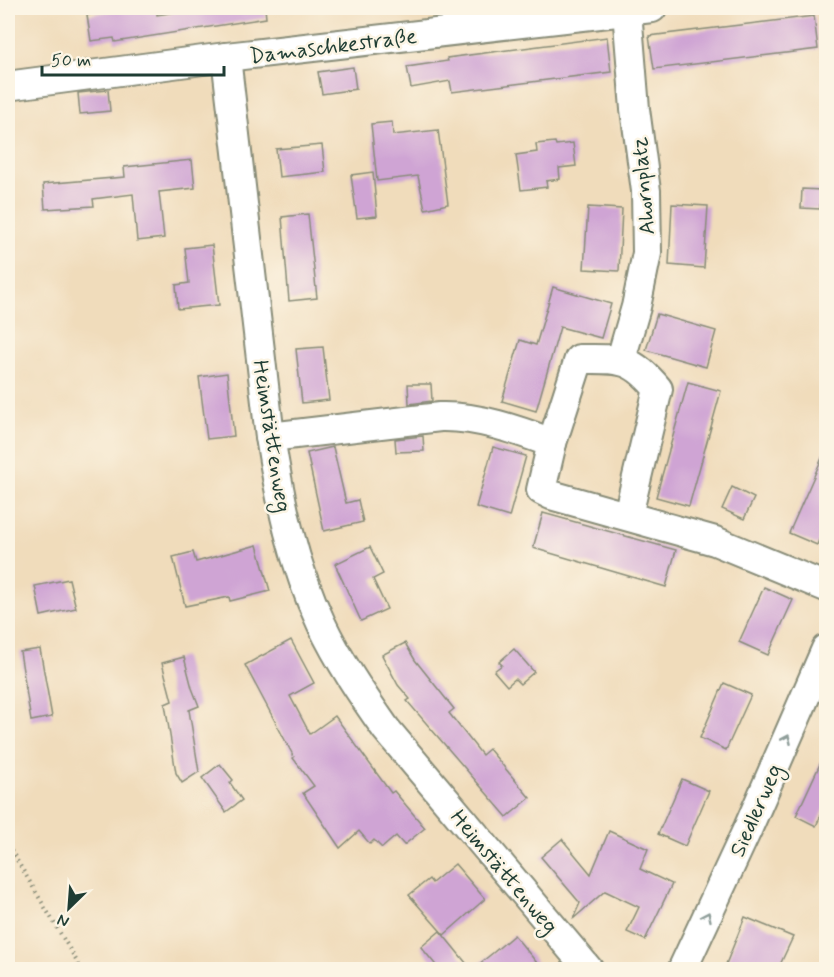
<svg xmlns="http://www.w3.org/2000/svg" width="834" height="977" font-family="Mynerve,sans-serif">
	<style>
		.building { fill: #cfa4d4 }
		.lines { fill: none; stroke-linecap: round; stroke-linejoin: round }
		.minor-casing { stroke: #888c78; stroke-width: 32 }
		.path { stroke: #888c78; stroke-width: 4; stroke-dasharray: 1.5 4.5; stroke-linecap: butt }
		.minor { stroke: #fff; stroke-width: 28 }
		.oneway { stroke: #8f9e9a }
		.labels { text-anchor: middle; stroke-width: 5; stroke-linejoin: round; paint-order: stroke }
		.street-label { font-size: 22px; fill: #1f3d34; stroke: #fcf5e5 }
	</style>
	<rect width="100%" height="100%" fill="#fcf5e5"/>
	<filter id="ink" filterUnits="userSpaceOnUse"><feTurbulence type="fractalNoise" baseFrequency=".0167" numOctaves="2"/><feDisplacementMap in="SourceGraphic" scale="12" xChannelSelector="R" yChannelSelector="G"/><feConvolveMatrix kernelMatrix="1 2 1 2 8 2 1 2 1" color-interpolation-filters="sRGB"/></filter>
	<filter id="wash" filterUnits="userSpaceOnUse"><feTurbulence type="fractalNoise" baseFrequency=".008" numOctaves="4" result="noise"/><feDisplacementMap in="SourceGraphic" scale="24" xChannelSelector="R" yChannelSelector="G"/><feGaussianBlur stdDeviation="1.35" result="paint"/><feColorMatrix in="noise" values="0 0 0 0 0 0 0 0 0 0 0 0 0 0 0 0 0 1.4 0 .05"/><feComposite in="paint" operator="in"/></filter>
	<g filter="url(#wash)">
		<rect width="100%" height="100%" fill="#f0dcbb"/>
		<g id="blocks">
			<g class="building">
				<path d="M156,8L157,15L202,8H265L266,18L115,42L114,38L91,41L87,15L123,9L124,12Z"/>
				<path d="M814,16L818,49L654,69L649,36Z"/>
				<path d="M607,37L611,72L452,92L450,81L411,88L407,67L448,61L447,58Z"/>
				<path d="M353,67L356,89L322,94L318,72Z"/>
				<path d="M108,90L110,111L80,114L78,93Z"/>
				<path d="M392,122L393,135L438,130L448,204L425,209L418,176L377,181L371,124Z"/>
				<path d="M555,142L556,145L573,143L576,166L559,168L560,179L546,181L547,187L521,190L516,155L537,152L536,144Z"/>
				<path d="M322,145L325,172L279,177L276,149Z"/>
				<path d="M192,160L195,188L159,192L164,238L137,241L133,194L93,199L94,206L45,209L43,184L125,177L124,167Z"/>
				<path d="M373,172L377,216L357,218L351,175Z"/>
				<path d="M802,189L821,190L820,209L801,208Z"/>
				<path d="M672,204L708,206L704,268L669,265Z"/>
				<path d="M588,207L622,209L619,271L584,269Z"/>
				<path d="M308,214L317,298L289,301L282,217Z"/>
				<path d="M212,245L219,305L178,309L176,285L189,283L185,248Z"/>
				<path d="M553,287L611,304L601,338L560,327L536,411L502,401L520,340L536,345Z"/>
				<path d="M657,314L716,331L706,367L646,350Z"/>
				<path d="M323,347L329,400L302,403L296,349Z"/>
				<path d="M227,373L234,436L207,439L199,377Z"/>
				<path d="M688,382L721,391L689,506L656,497Z"/>
				<path d="M408,384H431L432,401L409,404Z"/>
				<path d="M423,436L424,451L396,452L395,439Z"/>
				<path d="M333,447L346,503L358,500L363,522L324,531L307,453Z"/>
				<path d="M493,447L526,456L509,517L476,507Z"/>
				<path d="M826,449V523L817,545L789,533Z"/>
				<path d="M732,487L754,498L744,519L722,509Z"/>
				<path d="M543,513L676,550L666,587L533,548Z"/>
				<path d="M257,545L270,591L230,601L229,597L185,606L173,557L193,552L196,562Z"/>
				<path d="M370,547L383,574L373,579L387,609L361,621L335,564Z"/>
				<path d="M69,579L76,608L41,616L35,586Z"/>
				<path d="M764,587L793,600L768,655L739,642Z"/>
				<path d="M291,640L314,683L290,696L310,734L335,716L391,793L394,791L425,828L404,845L396,836L382,848L374,840L370,844L359,831L340,848L303,793L314,786L293,758L294,757L245,665Z"/>
				<path d="M405,643L415,660L454,709L449,713L482,755L489,749L530,798L507,817L407,701L410,699L398,685L382,655Z"/>
				<path d="M40,649L52,717L31,721L20,652Z"/>
				<path d="M514,649L534,672L520,684L515,679L507,686L494,671L502,665L499,662Z"/>
				<path d="M184,657L192,688L199,706L189,710L199,772L182,783L176,773L165,704L172,701L162,663Z"/>
				<path d="M724,683L751,695L726,750L700,738Z"/>
				<path d="M826,751V804L816,826L796,816Z"/>
				<path d="M220,764L233,780L230,783L242,800L226,812L202,778Z"/>
				<path d="M682,779L709,791L685,846L658,834Z"/>
				<path d="M609,831L648,849L640,869L672,884L645,940L627,932L639,907L605,891L573,919L580,903L541,857L562,839L591,874Z"/>
				<path d="M455,864L485,899L444,935L409,895L429,879L432,883Z"/>
				<path d="M745,917L793,937L778,969H724Z"/>
				<path d="M440,931L471,969H439L421,947Z"/>
				<path d="M514,935L542,969H473L494,952Z"/>
			</g>
		</g>
	</g>
	<g filter="url(#ink)">
		<use href="#blocks" fill-opacity="0" stroke="#888c78" stroke-width="1.5"/>
		<g class="lines">
			<g class="minor-casing">
				<g id="minor">
					<path d="M226,57L270,437C280,500 293,564 321,623C339,661 362,695 386,729L589,970"/>
					<path d="M14,85L226,57L652,8"/>
					<path d="M621,359L636,307L647,253L646,191L635,109L627,11"/>
					<path d="M270,437L440,417C478,416 517,430 552,443L541,490L551,495L715,541L826,587"/>
					<path d="M552,443L579,359C619,359 631,356 658,389L628,515"/>
					<path d="M682,970L748,828L826,649"/>
				</g>
			</g>
			<g class="path">
				<path d="M821,298L826,300"/>
				<path d="M8,845L82,970"/>
			</g>
			<use href="#minor" class="minor"/>
		</g>
		<defs><path id="oneway-chevron" d="M-2-3.5L2.5 0L-2 3.5" fill="none" stroke-width="1.6" stroke-linecap="round" stroke-linejoin="round" transform="scale(1.5)"/></defs>
		<g class="oneway">
			<use href="#oneway-chevron" transform="translate(787 739) rotate(-66)"/>
			<use href="#oneway-chevron" transform="translate(707 916) rotate(-65)"/>
		</g>
	</g>
	<g class="labels">
		<g class="street-label">
			<text transform="translate(333 45) rotate(-7)" y="8">Damaschkestraße</text>
			<text transform="translate(642 186) rotate(-95)" y="8">Ahornplatz</text>
			<text transform="translate(273 436) rotate(81)" y="8">Heimstättenweg</text>
			<text transform="translate(755 810) rotate(-66)" y="8">Siedlerweg</text>
			<text transform="translate(505 871) rotate(50)" y="8">Heimstättenweg</text>
		</g>
	</g>
	<rect width="834" height="977" fill="none" stroke="#fcf5e5" stroke-width="30"/>
	<g transform="translate(69 908) rotate(205)" stroke="#fcf5e5" stroke-width="4.5" paint-order="stroke">
	<path d="M0-4.5L10 22L0 15L-10 22Z" fill="#1f3d34"/>
	<text y="-9" font-size="16" font-weight="bold" text-anchor="middle" fill="#1f3d34">N</text>
	</g>
	<path d="M42 66v9h182v-9" fill="none" stroke="#1f3d34" stroke-width="3"/>
	<text x="51" y="66" font-size="18" fill="#1f3d34" stroke="#fcf5e5" stroke-width="4.5" paint-order="stroke">50 m</text>
</svg>
